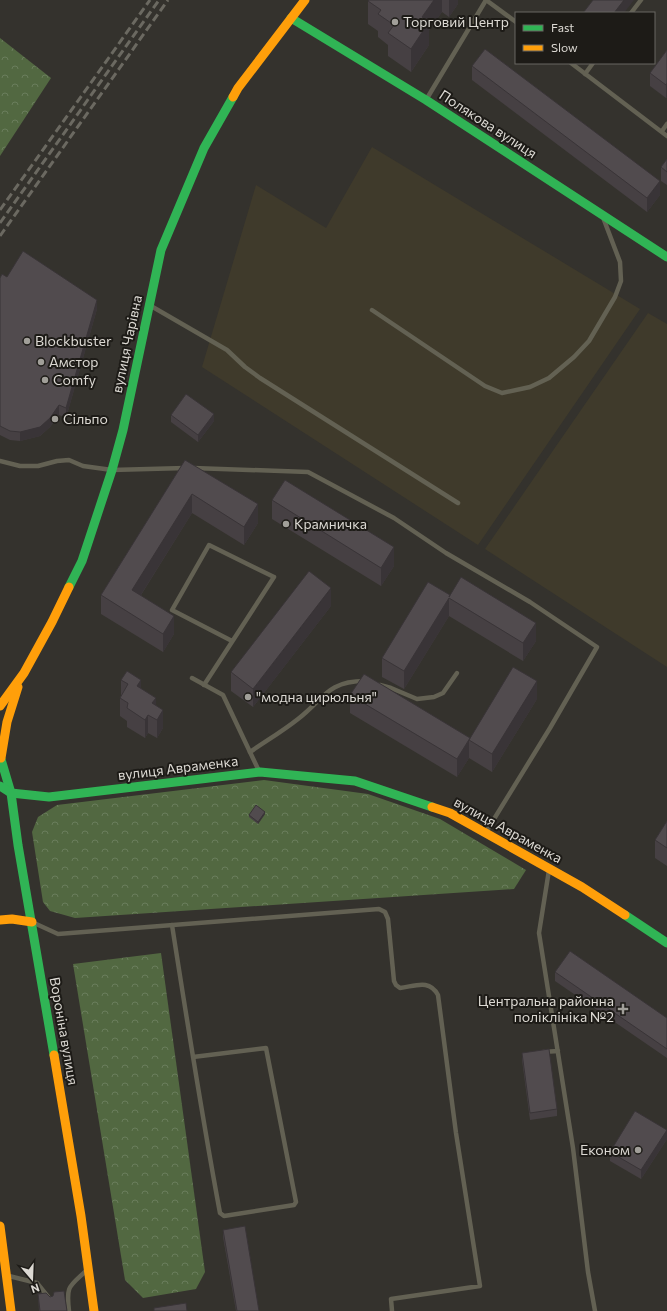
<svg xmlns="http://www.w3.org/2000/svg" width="667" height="1311" font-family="Commissioner,sans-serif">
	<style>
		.built { fill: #3f3a2b }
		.forest { fill: url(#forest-crowns) }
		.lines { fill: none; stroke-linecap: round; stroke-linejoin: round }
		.lane { stroke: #636153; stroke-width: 4.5 }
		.fast { stroke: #30b455; stroke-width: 9 }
		.slow { stroke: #ff9f0a; stroke-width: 9 }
		.rail { stroke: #6b6961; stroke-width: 3; stroke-dasharray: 8 4; stroke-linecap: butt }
		.wall { fill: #464043 }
		.shaded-wall { fill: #393437 }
		.building { fill: #514b4e; stroke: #393437 }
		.poi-dot { fill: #a19f99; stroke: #1d1b17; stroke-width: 1.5 }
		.labels { text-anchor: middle; stroke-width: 4; stroke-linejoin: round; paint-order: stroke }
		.poi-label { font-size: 14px; fill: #dcd9d3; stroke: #1d1b17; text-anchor: start }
		.street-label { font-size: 14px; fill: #dcd9d3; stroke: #1d1b17 }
	</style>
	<defs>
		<pattern id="forest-crowns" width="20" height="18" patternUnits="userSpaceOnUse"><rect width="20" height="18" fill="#526841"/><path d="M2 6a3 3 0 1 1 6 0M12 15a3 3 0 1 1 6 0" fill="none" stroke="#6a7d5c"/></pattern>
	</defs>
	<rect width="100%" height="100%" fill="#34322d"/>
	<g class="built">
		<path d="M372,147L640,309L478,545L202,367L256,185L326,228Z"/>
		<path d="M648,313L667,324V667L485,549Z"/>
	</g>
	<g class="forest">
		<path d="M0,38L51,78L0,156Z"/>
		<path d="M264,780L368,794L440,819L526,870L514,889L75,918L50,911L43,902L32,832L38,817L57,805Z"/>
		<path d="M161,953L205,1272L196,1289L143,1298L125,1280L73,964Z"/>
	</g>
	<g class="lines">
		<g class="lane">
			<path d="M486,0L516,22"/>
			<path d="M631,13L641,0"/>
			<path d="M571,63L667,136"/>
			<path d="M585,74L593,63"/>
			<path d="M426,100L486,0"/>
			<path d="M662,131L667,124"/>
			<path d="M151,306L227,350L245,367L260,378L458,503"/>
			<path d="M372,310L485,386L502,393L530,387L549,378L574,357L589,341L615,297L621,281L620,262L604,220"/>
			<path d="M0,461L20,466H38L57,461L69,460L83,466L112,470L185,468"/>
			<path d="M193,468L308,472L394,518L446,553L530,602L597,647L550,728L486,832"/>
			<path d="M192,678L223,695L259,771"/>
			<path d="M204,685L274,577L209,545L172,610L232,641"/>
			<path d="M380,685L391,688L417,699L434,697L443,693L457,673"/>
			<path d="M250,752C266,741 283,731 298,719C324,699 327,681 365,681"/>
			<path d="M549,870L539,933L573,1148L588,1272L595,1311"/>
			<path d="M34,923L58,934L379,909L385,912L388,919L394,981L396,985L400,988C416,986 429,979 438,995L456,1133L480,1286L391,1299L392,1311"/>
			<path d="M172,925C187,1021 202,1117 220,1213L224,1216L294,1205L296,1202L266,1048L193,1057"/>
			<path d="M543,1052L558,1051"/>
			<path d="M9,1276L37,1283L49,1298"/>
			<path d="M69,1311C66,1285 69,1287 87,1270"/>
		</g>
		<g class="fast">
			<path d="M291,18L426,100L667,257"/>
			<path d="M69,587L82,561L112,470L123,430L161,250L204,148L233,97"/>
			<path d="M0,756L11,793L18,845L54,1055"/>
			<path d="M0,786L11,793L49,797L260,772L355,781L432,807"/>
			<path d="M625,915L667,943"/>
		</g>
		<g class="slow">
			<path d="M233,97L238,88L305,0"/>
			<path d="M0,706L24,673L52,622L69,587"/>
			<path d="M1,758L7,722L18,687"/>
			<path d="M432,807L450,813L582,887L625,915"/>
			<path d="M0,920L12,919L32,922"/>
			<path d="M54,1055L81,1216L94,1311"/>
			<path d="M0,1226L11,1311"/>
		</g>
		<g class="rail">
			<path d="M0,210L150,0"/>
			<path d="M0,223L159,0"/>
			<path d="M0,236L168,0"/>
		</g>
	</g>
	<g class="wall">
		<path d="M369,0H458V4L449,17L442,12L429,30V45L411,72L388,56V45L378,37V31L368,24V1Z"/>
		<path d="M667,50V97L666,98L650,86V73Z"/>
		<path d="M472,66L660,195L647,212L472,80Z"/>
		<path d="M667,159V185L661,181V167Z"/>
		<path d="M7,277L97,309L66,418L59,415L50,427L40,436L20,441L10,440L0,435V278Z"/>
		<path d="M171,415L214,421L198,442L171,422Z"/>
		<path d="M185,460L258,523L244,545L192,513L141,595L174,634L163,652L101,614V595Z"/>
		<path d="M272,500L394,566L381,586L272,519Z"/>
		<path d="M450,595L536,641L523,661L449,616L404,689L382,677V658Z"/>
		<path d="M331,606L253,707L231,691V672Z"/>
		<path d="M121,680L141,689L156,705L163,728L157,738L148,733L145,738L127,727V721L120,716V698L121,696Z"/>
		<path d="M350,695L470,738L537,699L492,772L469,758L457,777L350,713Z"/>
		<path d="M265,814L258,824L249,817V815Z"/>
		<path d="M667,821V866L655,858V840Z"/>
		<path d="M555,972L667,1018V1058L555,981Z"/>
		<path d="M522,1053L557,1109V1116L530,1120L522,1060Z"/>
		<path d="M667,1139L641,1179L610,1161V1152Z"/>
		<path d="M223,1230L259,1311H236L223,1237Z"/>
		<path d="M38,1294L67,1311H39Z"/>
	</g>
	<g class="shaded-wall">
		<path d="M434,0H442V12L429,30V45L411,72V49L422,17Z"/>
		<path d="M449,0H458V4L449,17Z"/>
		<path d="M624,0H634L624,13H614Z"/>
		<path d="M667,83V97L666,98V85Z"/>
		<path d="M660,181V195L647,212V198Z"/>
		<path d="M97,300V309L66,418V408Z"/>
		<path d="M59,405V415L50,427L40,436L20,441V432Z"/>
		<path d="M214,414V421L198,442V435Z"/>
		<path d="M192,494V513L132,609V590Z"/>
		<path d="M258,504V523L244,545V527Z"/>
		<path d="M394,547V566L381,586V568Z"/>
		<path d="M331,588V606L253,707V689Z"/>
		<path d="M449,598V616L404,689V671Z"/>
		<path d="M174,616V634L163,652V634Z"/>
		<path d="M536,623V641L523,661V643Z"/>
		<path d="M141,680V698L137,686Z"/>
		<path d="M537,681V699L492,772V754Z"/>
		<path d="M156,698V716L152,703Z"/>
		<path d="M163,710V728L157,738V720Z"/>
		<path d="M148,715V733L145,738V720Z"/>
		<path d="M469,740V758L457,777V759Z"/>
		<path d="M265,812V814L258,824V822Z"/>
		<path d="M667,1130V1139L641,1179V1170Z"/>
	</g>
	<g class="building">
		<path d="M369,0H434L422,17L429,22L411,49L388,33L394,25L378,14L381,10L368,1Z"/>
		<path d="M593,0H624L614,13H583Z"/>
		<path d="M485,49L660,181L647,198L472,66Z"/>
		<path d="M667,50V83L666,85L650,73Z"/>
		<path d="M667,159V172L661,167Z"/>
		<path d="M23,251L97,300L66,408L59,405L50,418L40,427L20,432L10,431L0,426V278L2,274L7,277Z"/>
		<path d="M186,394L214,414L198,435L171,415Z"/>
		<path d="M185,460L258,504L244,527L192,494L132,590L174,616L163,634L101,595Z"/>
		<path d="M285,480L394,547L381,568L272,500Z"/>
		<path d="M309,571L331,588L253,689L231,672Z"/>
		<path d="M461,577L536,623L523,643L449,598L404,671L382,658L428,582L450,595L449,597Z"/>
		<path d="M513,667L537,681L492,754L469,740Z"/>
		<path d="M127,671L141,680L137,686L156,698L152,703L163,710L157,720L148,715L145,720L127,708L128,703L120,698L128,684L121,680Z"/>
		<path d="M364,674L470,738L457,759L350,695Z"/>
		<path d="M256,805L265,812L258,822L249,815Z"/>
		<path d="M667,821V848L655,840Z"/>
		<path d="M570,951L667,1018V1049L555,972Z"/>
		<path d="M549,1049L557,1109L530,1113L522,1053Z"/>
		<path d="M635,1111L667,1130L641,1170L610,1152Z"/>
		<path d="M245,1226L259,1311H237L223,1230Z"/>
		<path d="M64,1291L67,1311H40L38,1294L46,1293L50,1297L53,1296L54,1292Z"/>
		<path d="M186,1303L187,1311H154V1308Z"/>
	</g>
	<g class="poi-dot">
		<circle cx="395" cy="22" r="4"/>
		<circle cx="27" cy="341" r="4"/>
		<circle cx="41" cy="362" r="4"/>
		<circle cx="45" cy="380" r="4"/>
		<circle cx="55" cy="419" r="4"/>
		<circle cx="286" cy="524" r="4"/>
		<circle cx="248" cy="697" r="4"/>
		<path d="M621 1003h4v4h4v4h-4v4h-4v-4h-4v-4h4z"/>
		<circle cx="638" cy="1150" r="4"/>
	</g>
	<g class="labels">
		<g class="poi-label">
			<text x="403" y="27">Торговий Центр</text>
			<text x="35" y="346">Blockbuster</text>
			<text x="49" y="367">Амстор</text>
			<text x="53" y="385">Comfy</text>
			<text x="63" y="424">Сільпо</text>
			<text x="294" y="529">Крамничка</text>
			<text x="256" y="702">"модна цирюльня"</text>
			<text x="614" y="1006" text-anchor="end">Центральна районна<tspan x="614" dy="16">поліклініка №2</tspan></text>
			<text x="630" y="1155" text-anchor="end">Економ</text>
		</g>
		<g class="street-label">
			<text transform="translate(488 124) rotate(33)" y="5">Полякова вулиця</text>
			<text transform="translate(127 344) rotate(-78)" y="5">вулиця Чарівна</text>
			<text transform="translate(178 768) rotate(-7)" y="5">вулиця Авраменка</text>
			<text transform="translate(508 830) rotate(29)" y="5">вулиця Авраменка</text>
			<text transform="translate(64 1031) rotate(80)" y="5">Вороніна вулиця</text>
		</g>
	</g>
	<rect x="515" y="12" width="140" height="52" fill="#1d1b17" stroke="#696762"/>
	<rect x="523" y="25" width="20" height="6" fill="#30b455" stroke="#696762"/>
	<text x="551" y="32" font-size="12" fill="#dcd9d3">Fast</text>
	<rect x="523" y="45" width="20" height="6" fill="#ff9f0a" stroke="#696762"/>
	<text x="551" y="52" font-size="12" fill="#dcd9d3">Slow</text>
	<g transform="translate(32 1279) rotate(161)" stroke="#1d1b17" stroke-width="3" paint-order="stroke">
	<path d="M0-3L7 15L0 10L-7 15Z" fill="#dcd9d3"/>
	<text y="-6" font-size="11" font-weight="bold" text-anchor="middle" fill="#dcd9d3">N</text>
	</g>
</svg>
